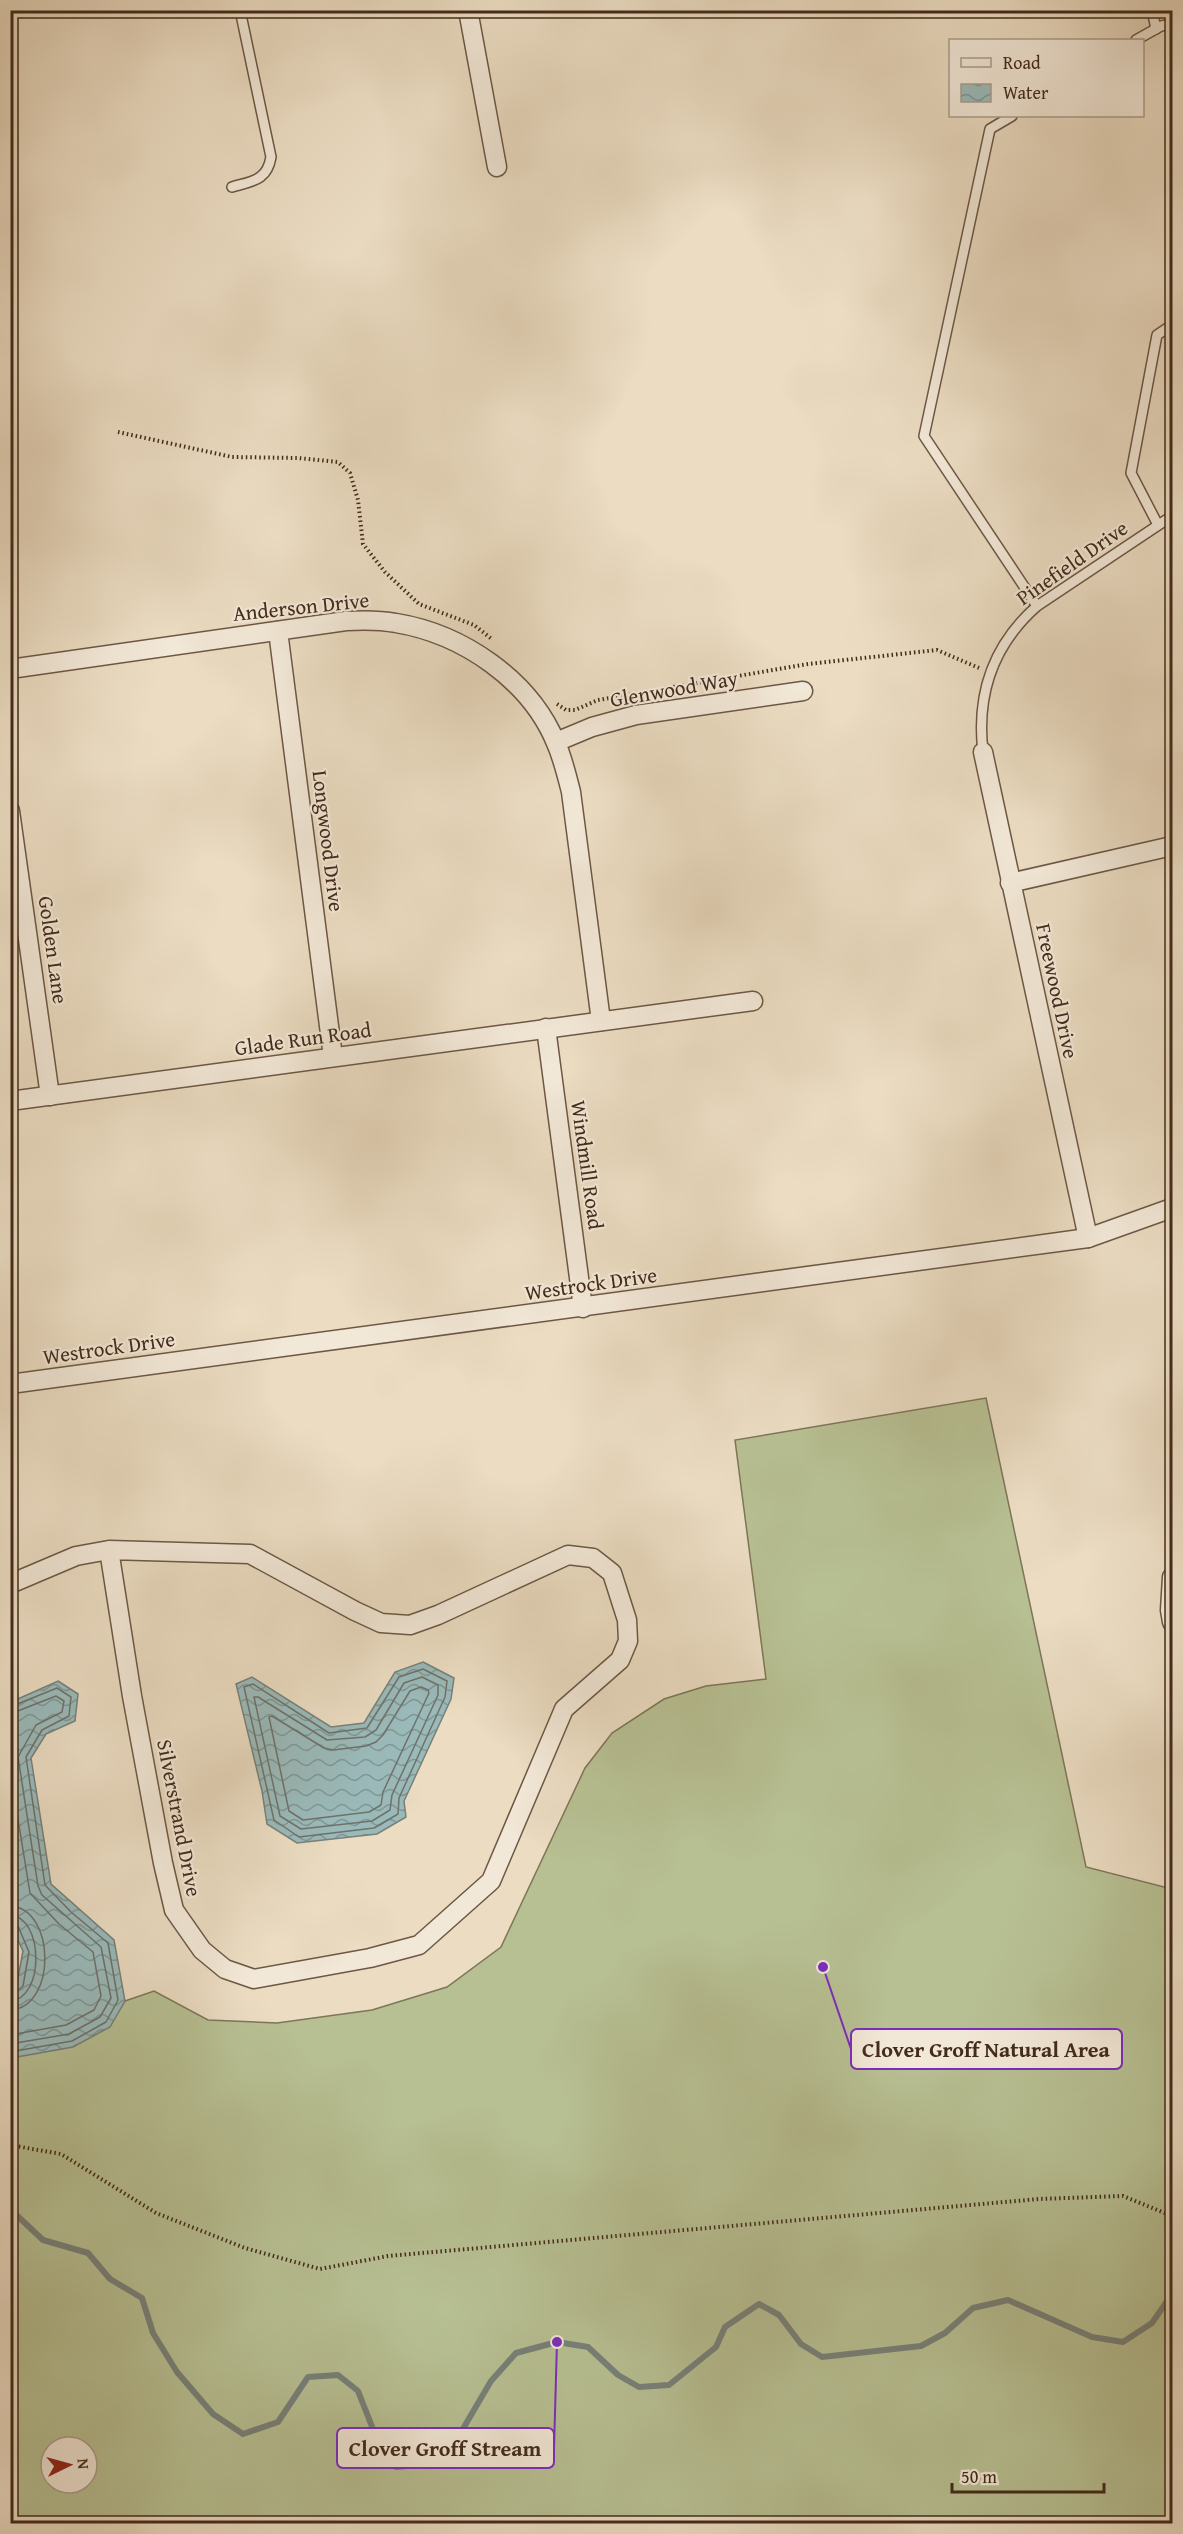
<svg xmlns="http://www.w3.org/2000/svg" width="1183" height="2534" font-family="'Gentium Book Plus',serif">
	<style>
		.grass { fill: #b7c093; stroke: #7d7657; stroke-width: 1.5; fill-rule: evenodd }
		.water { fill: url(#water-waves); stroke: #77817a; stroke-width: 1.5 }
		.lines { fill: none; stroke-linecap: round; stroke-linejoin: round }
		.shore { stroke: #6e726a; stroke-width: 1.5 }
		.stream { stroke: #77817a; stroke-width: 6 }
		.lane-casing { stroke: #6d5745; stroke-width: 12 }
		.street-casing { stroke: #6d5745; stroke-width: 21 }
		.path { stroke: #432b1b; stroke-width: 4; stroke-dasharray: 1.5 3; stroke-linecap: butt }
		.lane { stroke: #f2e8d7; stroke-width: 9 }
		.street { stroke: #f2e8d7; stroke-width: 18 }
		.labels { text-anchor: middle; stroke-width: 4.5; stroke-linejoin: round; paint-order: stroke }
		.street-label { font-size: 21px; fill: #432b1b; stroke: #f2e8d7 }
		.leader { fill: none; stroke: #7b2cbf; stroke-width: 2 }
		.callout-dot { fill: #7b2cbf; stroke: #f2e8d7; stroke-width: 2 }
		.callout { fill: #f2e8d7; stroke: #7b2cbf; stroke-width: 2 }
		.callout-label { font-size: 22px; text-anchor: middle; font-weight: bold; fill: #432b1b }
	</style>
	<defs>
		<pattern id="water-waves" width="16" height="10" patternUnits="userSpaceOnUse" patternTransform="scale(1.5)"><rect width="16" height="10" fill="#9ababa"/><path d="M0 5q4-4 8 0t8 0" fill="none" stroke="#7f9796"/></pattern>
	</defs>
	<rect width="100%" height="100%" fill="#ebdcc2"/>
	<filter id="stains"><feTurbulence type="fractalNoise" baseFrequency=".00333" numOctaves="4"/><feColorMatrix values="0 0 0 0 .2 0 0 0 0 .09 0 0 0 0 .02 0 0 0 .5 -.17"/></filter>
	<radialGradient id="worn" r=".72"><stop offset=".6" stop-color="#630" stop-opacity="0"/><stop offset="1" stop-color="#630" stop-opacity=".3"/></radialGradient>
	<path class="grass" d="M986,1398L1086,1867L1172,1889V2523H11L10,2017L125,2001L154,1991L208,2020L277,2023L372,2010L447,1987L501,1947L585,1768L612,1733L664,1699L706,1686L766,1679L735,1440ZM51,2447H87V2483H51Z"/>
	<g class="water">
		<path d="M423,1662L454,1678L451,1699L404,1801L406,1817L377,1834L297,1843L267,1824L262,1791L236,1684L252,1677L331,1727L364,1723L395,1672Z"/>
		<path d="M58,1681L78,1694L75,1721L46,1734L31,1758L51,1884L114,1940L125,2001L110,2027L73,2047L11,2058V1989L17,1983L23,1951L10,1923L11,1702Z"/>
	</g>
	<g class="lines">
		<g class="shore">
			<path d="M423,1669L447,1681L445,1697L399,1798L398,1814L374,1828L299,1837L274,1820L244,1687L253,1684L329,1733L367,1728L399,1677Z"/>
			<path d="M422,1677L438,1685V1695L392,1795L390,1810L372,1821L301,1829L280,1816L254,1697H258L327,1740L365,1737L376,1730L404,1683Z"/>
			<path d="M421,1687L428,1690L429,1693L383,1792L381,1805L369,1812L303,1820L289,1811L269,1717L272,1716L324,1748L333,1750L366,1746L376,1742L383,1735L410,1691Z"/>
			<path d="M10,1707L57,1688L71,1697L69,1716L42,1730L26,1757L45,1885L71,1912L108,1943L118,2000L106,2022L72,2041L10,2052"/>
			<path d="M10,1714L56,1696L64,1701L62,1712L36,1725L18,1757L38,1886L42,1895L101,1947L111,1998L100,2017L69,2034L10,2044"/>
			<path d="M10,1770L30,1893L59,1924L93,1952L101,1996L94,2010L66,2025L10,2035"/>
			<path d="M10,1906C56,1908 57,2008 10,2010"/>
			<path d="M10,1915C44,1917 45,1999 10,2001"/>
			<path d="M10,1922L18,1926L29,1952L23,1986L16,1992L10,1993"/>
		</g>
		<path class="stream" d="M10,2209L43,2240L88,2253L110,2279L142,2298L153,2333L177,2372L213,2414L243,2434L278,2422L308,2377L338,2375L358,2391L380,2447L396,2467L429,2464L457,2439L491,2381L516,2353L557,2342L588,2347L618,2375L639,2387L669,2385L716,2347L725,2327L759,2304L779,2315L801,2344L822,2357L921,2346L945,2333L973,2308L1008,2300L1092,2337L1123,2342L1152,2323L1172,2294"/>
		<g class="lane-casing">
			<g id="lane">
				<path d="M1152,10L1156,29"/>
				<path d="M1136,40L1161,26L1172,24"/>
				<path d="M1012,116L990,129L924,436L1037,606"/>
				<path d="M232,187C252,181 267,181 271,157L240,10"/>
				<path d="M1158,525L1131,473L1157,335L1172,325"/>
				<path d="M983,752C976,693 993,645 1037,606L1172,516"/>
			</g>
		</g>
		<g class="street-casing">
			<g id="street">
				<path d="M468,10L497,167"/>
				<path d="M278,631L333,1057"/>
				<path d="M10,669L346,621C362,620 380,620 396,623C463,634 530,680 556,743C563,759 567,776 571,792L601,1021"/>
				<path d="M556,742L592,727L636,715L803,691"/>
				<path d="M983,752L1088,1238"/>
				<path d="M10,811L50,1096"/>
				<path d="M1010,883L1172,846"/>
				<path d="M546,1028L583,1308"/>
				<path d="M10,1101L753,1001"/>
				<path d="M10,1384L1088,1238L1172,1208"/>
				<path d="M1172,1577L1170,1610L1172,1622"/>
				<path d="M10,1584L76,1556L109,1550L250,1554L355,1611L381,1623L410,1625L438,1615L568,1555L593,1558L612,1573L627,1620L628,1641L620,1660L564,1709L491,1881L419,1945L370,1958L254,1979L225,1969L202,1950L174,1910L163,1863L132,1696L109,1550"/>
			</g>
		</g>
		<g class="path">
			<path d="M118,432L232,457L298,458L338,462L350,473L358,500L363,544L385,572L419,604L474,625L493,640"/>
			<path d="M557,704L566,710H575L598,700L808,664L937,650L979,668"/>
			<path d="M10,2145L61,2154L156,2213L245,2248L320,2269L388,2256L1039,2199L1123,2196L1172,2216"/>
		</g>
		<use href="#lane" class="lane"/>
		<use href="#street" class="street"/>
	</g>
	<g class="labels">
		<g class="street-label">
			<text transform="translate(1072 563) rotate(-35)" y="7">Pinefield Drive</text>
			<text transform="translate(301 607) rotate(-6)" y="7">Anderson Drive</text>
			<text transform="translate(674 689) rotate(-10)" y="7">Glenwood Way</text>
			<text transform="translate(328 841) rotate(83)" y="7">Longwood Drive</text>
			<text transform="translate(53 950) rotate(82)" y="7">Golden Lane</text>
			<text transform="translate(1057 991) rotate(78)" y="7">Freewood Drive</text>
			<text transform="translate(303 1039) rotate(-8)" y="7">Glade Run Road</text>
			<text transform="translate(587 1165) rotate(82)" y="7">Windmill Road</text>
			<text transform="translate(591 1284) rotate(-8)" y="7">Westrock Drive</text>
			<text transform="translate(109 1348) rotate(-8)" y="7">Westrock Drive</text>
			<text transform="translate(179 1818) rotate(79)" y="7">Silverstrand Drive</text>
		</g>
	</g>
	<path class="leader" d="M823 1967L851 2049M557 2342L554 2448"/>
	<g class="callout-dot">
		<circle cx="823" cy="1967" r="6"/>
		<circle cx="557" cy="2342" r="6"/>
	</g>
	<g class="callout">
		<rect x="851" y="2029" width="271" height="40" rx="6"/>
		<rect x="337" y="2428" width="217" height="40" rx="6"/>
	</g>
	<g class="callout-label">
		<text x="986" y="2057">Clover Groff Natural Area</text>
		<text x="445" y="2456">Clover Groff Stream</text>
	</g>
	<rect width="1183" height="2534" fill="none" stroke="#ebdcc2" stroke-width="36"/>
	<rect x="12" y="12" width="1159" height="2510" fill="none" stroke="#432b1b" stroke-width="3"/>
	<rect x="18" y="18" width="1147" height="2498" fill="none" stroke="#432b1b" stroke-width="1.5"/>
	<rect x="949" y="39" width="195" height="78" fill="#f2e8d7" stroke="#ac9c8c" stroke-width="1.5"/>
	<rect x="961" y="58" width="30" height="9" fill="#f2e8d7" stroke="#ac9c8c" stroke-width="1.5"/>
	<text x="1003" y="69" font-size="18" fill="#432b1b">Road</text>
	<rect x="961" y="84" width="30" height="18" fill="url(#water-waves)" stroke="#ac9c8c" stroke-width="1.5"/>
	<text x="1003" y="99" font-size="18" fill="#432b1b">Water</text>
	<g transform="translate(69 2465) rotate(85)"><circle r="28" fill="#f2e8d7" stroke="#ac9c8c" stroke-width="1.5"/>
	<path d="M0-4.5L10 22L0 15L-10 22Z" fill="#8f2418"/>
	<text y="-9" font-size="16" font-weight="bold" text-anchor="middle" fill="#432b1b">N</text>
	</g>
	<path d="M952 2483v9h152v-9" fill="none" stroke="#432b1b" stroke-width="3"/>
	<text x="961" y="2483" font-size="18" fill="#432b1b" stroke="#f2e8d7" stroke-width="4.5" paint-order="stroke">50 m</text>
	<rect width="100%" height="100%" filter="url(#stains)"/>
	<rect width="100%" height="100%" fill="url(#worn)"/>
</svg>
